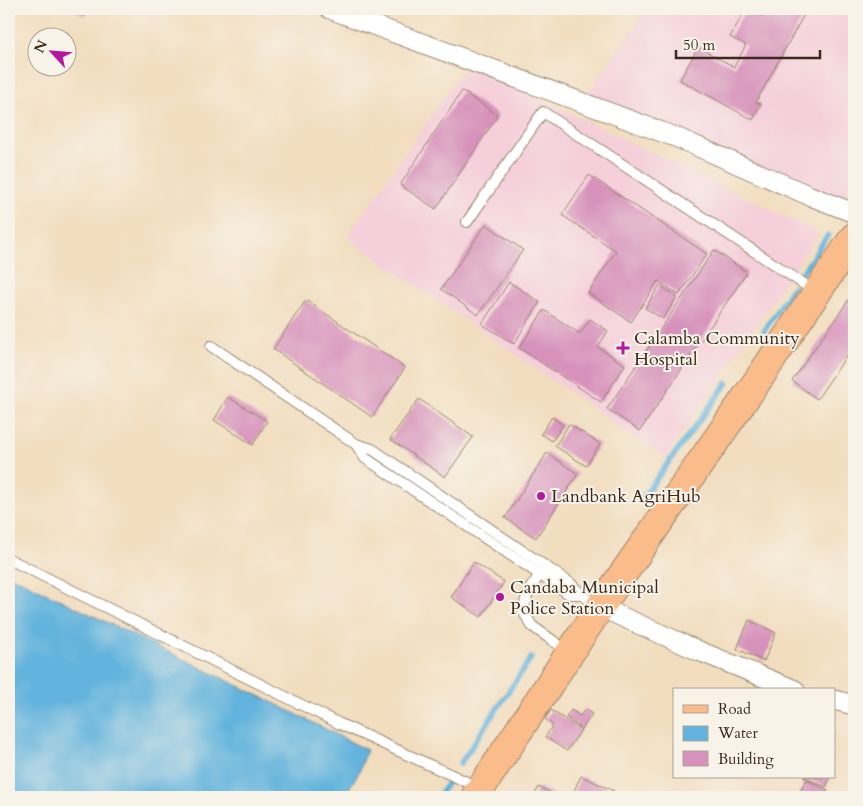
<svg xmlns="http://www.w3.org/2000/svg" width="863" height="806" font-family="Cardo,serif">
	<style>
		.built { fill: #f5cfda }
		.water { fill: #62b3dd; stroke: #4e6e7e }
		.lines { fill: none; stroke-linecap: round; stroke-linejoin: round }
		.stream { stroke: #62b3dd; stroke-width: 5.5 }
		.building { fill: #d792bb }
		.service-casing { stroke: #96846e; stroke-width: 12 }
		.minor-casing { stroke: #96846e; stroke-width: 21 }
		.primary-casing { stroke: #96846e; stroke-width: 30 }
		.path { stroke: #96846e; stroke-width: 3; stroke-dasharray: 4 4; stroke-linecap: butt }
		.service { stroke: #fff; stroke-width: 10 }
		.minor { stroke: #fff; stroke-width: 19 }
		.primary { stroke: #f9bc8a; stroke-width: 28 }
		.poi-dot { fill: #b5179e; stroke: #f7f3e8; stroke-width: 2 }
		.labels { text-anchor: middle; stroke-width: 4; stroke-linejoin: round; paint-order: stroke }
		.poi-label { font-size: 18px; fill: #3b2a1e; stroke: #f7f3e8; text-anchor: start }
	</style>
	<rect width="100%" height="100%" fill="#f7f3e8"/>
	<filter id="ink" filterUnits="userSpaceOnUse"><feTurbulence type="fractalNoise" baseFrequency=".02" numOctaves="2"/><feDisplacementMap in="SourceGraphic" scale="10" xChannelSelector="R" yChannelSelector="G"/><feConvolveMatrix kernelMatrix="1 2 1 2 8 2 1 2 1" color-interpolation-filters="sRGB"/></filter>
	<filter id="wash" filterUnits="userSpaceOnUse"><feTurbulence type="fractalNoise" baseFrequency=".0096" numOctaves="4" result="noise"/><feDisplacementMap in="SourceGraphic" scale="20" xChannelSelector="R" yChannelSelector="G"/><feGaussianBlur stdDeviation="1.12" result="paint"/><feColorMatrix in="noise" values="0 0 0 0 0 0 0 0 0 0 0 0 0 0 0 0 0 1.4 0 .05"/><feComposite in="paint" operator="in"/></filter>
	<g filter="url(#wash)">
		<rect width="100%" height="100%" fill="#f2ddbe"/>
		<g class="built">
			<path d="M648,9H854V177L842,199L585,97Z"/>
			<path d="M467,64L819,233L665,458L347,238Z"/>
		</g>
		<path class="water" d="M9,575L276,704L367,750L359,772L344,797H9Z"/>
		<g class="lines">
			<g class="stream">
				<path d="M802,273L828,235"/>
				<path d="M764,331L793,287"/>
				<path d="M643,497L727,383"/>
				<path d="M460,764L531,658"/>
				<path d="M438,797L451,778"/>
			</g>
		</g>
		<g id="blocks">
			<g class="building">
				<path d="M70,9H88L85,16Z"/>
				<path d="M746,9L762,16L766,9H807L756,102L761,104L753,120L680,80L698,47L734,67L746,45L730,37Z"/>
				<path d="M462,91L498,115L436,209L400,185Z"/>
				<path d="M589,175L707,254L679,295L658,281L631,322L588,293L616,251L562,215Z"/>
				<path d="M486,224L523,250L478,315L441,289Z"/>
				<path d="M714,250L747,272L640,431L607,409Z"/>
				<path d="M509,282L540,302L514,344L482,324Z"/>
				<path d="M660,285L677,297L663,319L645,308Z"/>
				<path d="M854,292V345L817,399L792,381Z"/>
				<path d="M306,300L405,368L372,417L273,349Z"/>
				<path d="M544,310L580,334L590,319L608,331L598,347L625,365L601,402L519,348Z"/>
				<path d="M228,397L267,421L253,445L214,420Z"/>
				<path d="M419,399L473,437L445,477L390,439Z"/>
				<path d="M552,417L563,425L552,441L541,434Z"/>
				<path d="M569,424L600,444L586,466L555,446Z"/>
				<path d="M547,453L578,474L536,538L505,518Z"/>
				<path d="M474,562L504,582L481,617L451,597Z"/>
				<path d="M749,620L776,633L764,661L737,649Z"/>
				<path d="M585,709L592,714L582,729L566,717L571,710L580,716Z"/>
				<path d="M551,710L581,730L567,751L545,737L553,725L545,719Z"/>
				<path d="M581,776L614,791L611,797H571Z"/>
				<path d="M803,777H830L826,787Z"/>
				<path d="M806,780L828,790L826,794L833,797H798Z"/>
				<path d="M539,787L559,797H533Z"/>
			</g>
		</g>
	</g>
	<g filter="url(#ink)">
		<use href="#blocks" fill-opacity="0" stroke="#96846e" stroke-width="1"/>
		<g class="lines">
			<g class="service-casing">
				<g id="service">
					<path d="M467,222L543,112L816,292"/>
					<path d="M211,346L356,444L372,449L570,583L581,594L600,607"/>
					<path d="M356,444L365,458L569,594H581"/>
					<path d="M9,559L340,724L480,788"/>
					<path d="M540,574L528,592L523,611L532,626L569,652"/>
				</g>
			</g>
			<g class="minor-casing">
				<g id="minor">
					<path d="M330,9L678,138L808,195L854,213"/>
					<path d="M600,607L699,651L795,690"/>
					<path d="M834,700L854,705"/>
				</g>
			</g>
			<g class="primary-casing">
				<path id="primary" d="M475,797L600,607L758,380L854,237"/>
			</g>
			<path class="path" d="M9,268V280"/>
			<use href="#service" class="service"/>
			<use href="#minor" class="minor"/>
			<use href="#primary" class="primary"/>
		</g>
	</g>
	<g class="poi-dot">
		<path d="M620.5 340.5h5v5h5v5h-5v5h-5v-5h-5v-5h5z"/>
		<circle cx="541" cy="496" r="5"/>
		<circle cx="500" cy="597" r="5"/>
	</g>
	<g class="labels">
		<g class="poi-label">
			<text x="634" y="344">Calamba Community<tspan x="634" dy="21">Hospital</tspan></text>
			<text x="551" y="502">Landbank AgriHub</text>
			<text x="510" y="593">Candaba Municipal<tspan x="510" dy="21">Police Station</tspan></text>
		</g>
	</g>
	<rect width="863" height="806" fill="none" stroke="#f7f3e8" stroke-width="30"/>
	<rect x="673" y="688" width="162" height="90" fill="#f7f3e8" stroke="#aca397"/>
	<rect x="683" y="705" width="25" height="8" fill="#f9bc8a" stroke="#aca397"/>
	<text x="718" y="714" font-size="15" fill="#3b2a1e">Road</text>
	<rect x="683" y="726" width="25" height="15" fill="#62b3dd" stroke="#aca397"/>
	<text x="718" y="738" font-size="15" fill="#3b2a1e">Water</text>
	<rect x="683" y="751" width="25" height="15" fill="#d792bb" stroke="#aca397"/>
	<text x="718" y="764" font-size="15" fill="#3b2a1e">Building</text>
	<g transform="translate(52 52) rotate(296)"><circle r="24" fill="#f7f3e8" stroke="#aca397"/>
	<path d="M0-4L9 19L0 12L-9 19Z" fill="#b5179e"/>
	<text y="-8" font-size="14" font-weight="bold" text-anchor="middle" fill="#3b2a1e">N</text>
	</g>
	<path d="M676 50v8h144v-8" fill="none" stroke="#3b2a1e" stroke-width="2.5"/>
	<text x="683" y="50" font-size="15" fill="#3b2a1e" stroke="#f7f3e8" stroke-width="4" paint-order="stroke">50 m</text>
</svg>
